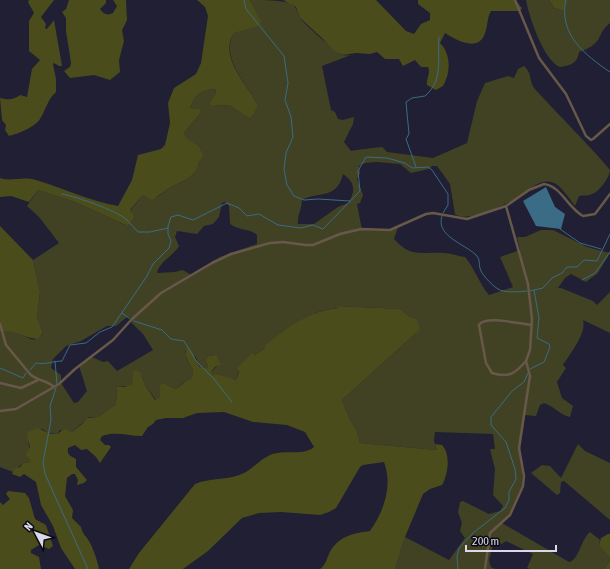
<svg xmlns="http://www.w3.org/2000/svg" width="610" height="569" font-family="'Asap Condensed',sans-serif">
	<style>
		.green { fill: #414224; fill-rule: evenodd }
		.forest { fill: #4b4c1c }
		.water { fill: #3a6c86 }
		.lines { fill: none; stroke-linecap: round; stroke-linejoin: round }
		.stream { stroke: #3a6c86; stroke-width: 1 }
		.street { stroke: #675849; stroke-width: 2.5 }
	</style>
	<rect width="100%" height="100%" fill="#201f33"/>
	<g class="green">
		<path d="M250,0C262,0 279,0 290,3C297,7 297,11 300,18C303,23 336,52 342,55C345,56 349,55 351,55L322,66L331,110L335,112L338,119L343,120L354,117L353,124L344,142L351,151C354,150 381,147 382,147C384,148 385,150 387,152L433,158L467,143L477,101L485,83L508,76L514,78L518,69L524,66C532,72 529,81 534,88C559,116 586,141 610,170C610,177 599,192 592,194C589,196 583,195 579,196L575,206C569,199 561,184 551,182C538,179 529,191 519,197C507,204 466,224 455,214L450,184L437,166H432L429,169L411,173L400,164L377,162L365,163L359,166L360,173L357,179L363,195L360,203L357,204L362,230H391L398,227L394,239C412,259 421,251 443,253C450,253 458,256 465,257C475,269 479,283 489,295L513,287L500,257L520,250L517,237H525L541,230H553L587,247L610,253L598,273L586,282L571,274L565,278L558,288H561L593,301L597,305L610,292V333L583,320C587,333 570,354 563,365L566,368L557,382L562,398L573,406L570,417C560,415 554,406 544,403L540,405L536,416L525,415L520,451L523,469L522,485L509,515L502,523L569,562C579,560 581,539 590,532L600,540L599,546L609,556L610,560L605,569H530L527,568L533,554L506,541L502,544L491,539L492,549L489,560L491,567L495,569H395L405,537L449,560L465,538L460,531L462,523L458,512L460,502L463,501L489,514L500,511L503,506L493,495L495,469L490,449H495L493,434L435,432L434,441L437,450L360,443L357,431L350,420L342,400L416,333L411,318L400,309L338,306L340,308C308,310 290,327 265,345V348L255,355L252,354L239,370L236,380L213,375L211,372L220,363L215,355L208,356L205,361L208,365V368H200L196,357L185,350L187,360L193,370L192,378C185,380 181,386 175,389L164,383L160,397L156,400L145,385L141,375L129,386L117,387L116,404L98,417H89L72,432L60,430L57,434L48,433L42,429L28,442C30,447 30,457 30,462L23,463L13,472L0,467V332C5,331 11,330 16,332C25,334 35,347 43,333L37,317L40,292L33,260L59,243L39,217L27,206L38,190L75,202L128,226L135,217L130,211L143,195L157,197L171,187L189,178L197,170L199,162L204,156L199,146L185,138L184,133L201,112L198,109L190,108C194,95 203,89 216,89L215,97L209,103L211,106L229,105L250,119L255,113L258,105C247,84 219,56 234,33L260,22ZM343,174C355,182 356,191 348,203L338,207L314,224H298C297,216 302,208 302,200C318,191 337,200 343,174ZM225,202L229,206L230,224C239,231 249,228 257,235V244L220,257L191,275L183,270L175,272L157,273C159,262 173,256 179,246L175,237L177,231L197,234L204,226L213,224L219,217L222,203ZM127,317L131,318V322L143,334L153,350L117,371L108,361L103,362L92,357L79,366L87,391L78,402L74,403L61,383V375L51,368L53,359L66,346L81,341L107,326H116Z"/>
		<path d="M526,0H549L554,8L565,11L566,0H610V23C605,27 603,30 600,36C596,45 588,49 579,52C577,64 571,65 560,67C544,61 529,17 526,0Z"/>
		<path d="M578,444L585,451L610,463V520L564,481L561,482L560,493L557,495L531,473L542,465L550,466L561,478Z"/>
	</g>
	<g class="forest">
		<path d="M29,0H54L41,17L46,24L45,28L47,29L54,20L62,66H59L54,63L53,64L56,79V92C47,100 46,110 40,119C35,127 18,134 9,136L5,130L6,125L2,120L0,98C9,100 13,100 20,95L27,97L32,69L40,60L29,51V21L34,13L28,2Z"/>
		<path d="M69,0H106V3L100,9C103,14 108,16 113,13L117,6L113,0H126L127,20L122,30L124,41L119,60L120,72L110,80L94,75L70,78L64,71L70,67L71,63L66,31V18L62,12L66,9Z"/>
		<path d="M197,0H250L261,22L258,26L234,33C218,56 247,84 258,105L255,113L250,119L229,105L211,106L209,103L215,96L216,89C203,89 194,95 190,108L199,109L201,112L184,133L186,138L199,146L204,156L199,162L197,170L189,178L171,187L152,200L143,195L130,210L135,217L128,226L75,202L38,190L29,202L11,196L0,197V178C12,182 21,176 36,180C63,188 90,201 118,206L132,180L138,155L161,149L165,145L170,123L168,103L174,88L196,74L201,63L208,16L205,7Z"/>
		<path d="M283,0H376L406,31L414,34L421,24L430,20V13L418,4V0H515L522,8L520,11H491C487,17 488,26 485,33C479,53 456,40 445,33L440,43C451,54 451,73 443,86L436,90L427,85C426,78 431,74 428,67H421L415,60L403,66L399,59H385L377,52L370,54L356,53L343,55L334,51L323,39L300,18L296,7Z"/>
		<path d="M549,0H566L565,11L554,8Z"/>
		<path d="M0,226L33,260L40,292L37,317L43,333L38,339C24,339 16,328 0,332Z"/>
		<path d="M337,306L400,309L411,318L416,319L420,329L416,333L342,400L350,420L357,431L360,443L437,450L435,444L442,445C451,454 448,475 442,485L430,489L423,494L405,537L395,569H320C327,564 327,556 331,550C341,535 355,533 370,531C384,511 393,486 384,462L363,465L360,467L336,508L329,512L320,515L281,512L259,513L242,518L208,551L183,569H129L139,553L195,484C211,477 230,481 246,472C256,466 265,454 278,453C288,451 305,455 314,447L305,432L287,425L253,422L224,412L197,413L183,418H166L156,420L153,424L148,427L142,436C127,436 116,431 102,436L100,440L105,445H109L111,447L100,463L96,457L87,449L81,450L75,445L68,448C67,456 71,456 76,459V467L87,480L84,483L77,485L78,480L75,474H72L67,478L65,496L73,510L72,518L81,527C82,533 86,536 89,541C92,545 99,565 99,569H75L61,548L53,526L41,505L36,482L24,474L20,477L12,474L14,469L20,467L23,463L30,462V460L26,455L30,447L27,437L28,432L37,428L51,434H57L64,429L72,432L82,424L87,418L98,417L116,404L117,387H125L132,384L134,370L140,372L145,385L155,400L160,397V385L164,383L175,389C182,386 185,380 192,378L193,370C189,363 183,355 187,347L192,351L200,368H208V365L205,361L208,356L216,355L221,364L215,367L211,372L213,375H220L236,380L239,372L237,368L252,353L255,355L265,348V345C290,326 307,311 339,308Z"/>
		<path d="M8,491L25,493L29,498L35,519L46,525L53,546L49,549L39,545L31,550V553L39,557L41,569H0V502L3,505L10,499L6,494Z"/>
		<path d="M608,534H610V569H605L610,560L609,556L599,546L601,538Z"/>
	</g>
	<path class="water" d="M546,187L555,207L565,214L561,229L536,226L523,201Z"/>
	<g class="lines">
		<g class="stream">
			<path d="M244,0L246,9L284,56L288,83L285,100L291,117L293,137L286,153L284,169L287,185L294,196L304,200L318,199L350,201"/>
			<path d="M566,0C558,34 585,55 610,72"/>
			<path d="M416,167L406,139L409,134L406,102L412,98L425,96C444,80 437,58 439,37"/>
			<path d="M62,194C77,197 116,210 127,220C131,224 134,228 138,232H150L168,228"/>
			<path d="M442,216C435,236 465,244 476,255C481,260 478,265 481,271C484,277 493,286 498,289C504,293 519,292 527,291"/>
			<path d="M560,229L580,243L601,249"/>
			<path d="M582,280L595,273L610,252"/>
			<path d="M530,291L543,288L552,278L562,273L567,267H577L584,260L597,261L610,234"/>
			<path d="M122,313L130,319"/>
			<path d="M134,321L162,330L171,339L184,341L197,362L214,379L232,402"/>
			<path d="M55,361L57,384"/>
			<path d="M0,368L23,378L26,373"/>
			<path d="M530,369L544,362L550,347L549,344L537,338L539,318L534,290"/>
			<path d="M30,370L36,363C45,365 54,361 62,361L70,345L86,343L100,332L112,327L147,276L153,264L169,248L171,241L168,234V226L171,217L178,215L193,220L227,203L239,208L247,216L259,214L278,225L301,228L313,225L323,229L360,191L358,171L366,157L387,158L405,163L412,168L428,167L432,170L448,194V205L443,213"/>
			<path d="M56,388L50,406L51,420L43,462L45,474L88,569"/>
			<path d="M458,569L457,557L459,548L473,533L505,508L509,500V492L516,479L515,469L506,442L491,425V417L513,390L524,382L528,373"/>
		</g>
		<g class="street">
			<path d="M515,0L539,58L566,94L586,136L591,140L593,139L610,124"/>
			<path d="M0,324L6,345L30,374C37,381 47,380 54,387"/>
			<path d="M526,361C515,374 508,378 492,373L486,363L479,325C485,315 521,324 532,325"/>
			<path d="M0,383L21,388L38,380"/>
			<path d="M0,411L16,409L59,384L75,369L113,340L132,319L161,293L212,263L231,254L270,243L283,242L306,245H313L340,234L361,229L390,230L426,214L433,213L467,219L506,206L529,190L544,184C561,186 568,208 583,216L595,214L610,194"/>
			<path d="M485,569L490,533L510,515L523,486L524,476L519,448L530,376L526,361L530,350L532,319L528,284L506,206"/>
		</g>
	</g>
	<g transform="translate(36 533) rotate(311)" stroke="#0b0a13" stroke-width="3" paint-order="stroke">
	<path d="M0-3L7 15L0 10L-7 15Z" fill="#d9d9e7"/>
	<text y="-6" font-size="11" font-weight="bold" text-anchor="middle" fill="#d9d9e7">N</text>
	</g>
	<path d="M466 545v6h90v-6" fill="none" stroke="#d9d9e7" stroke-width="2"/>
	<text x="472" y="545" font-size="12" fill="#d9d9e7" stroke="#0b0a13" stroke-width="3" paint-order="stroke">200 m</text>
</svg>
